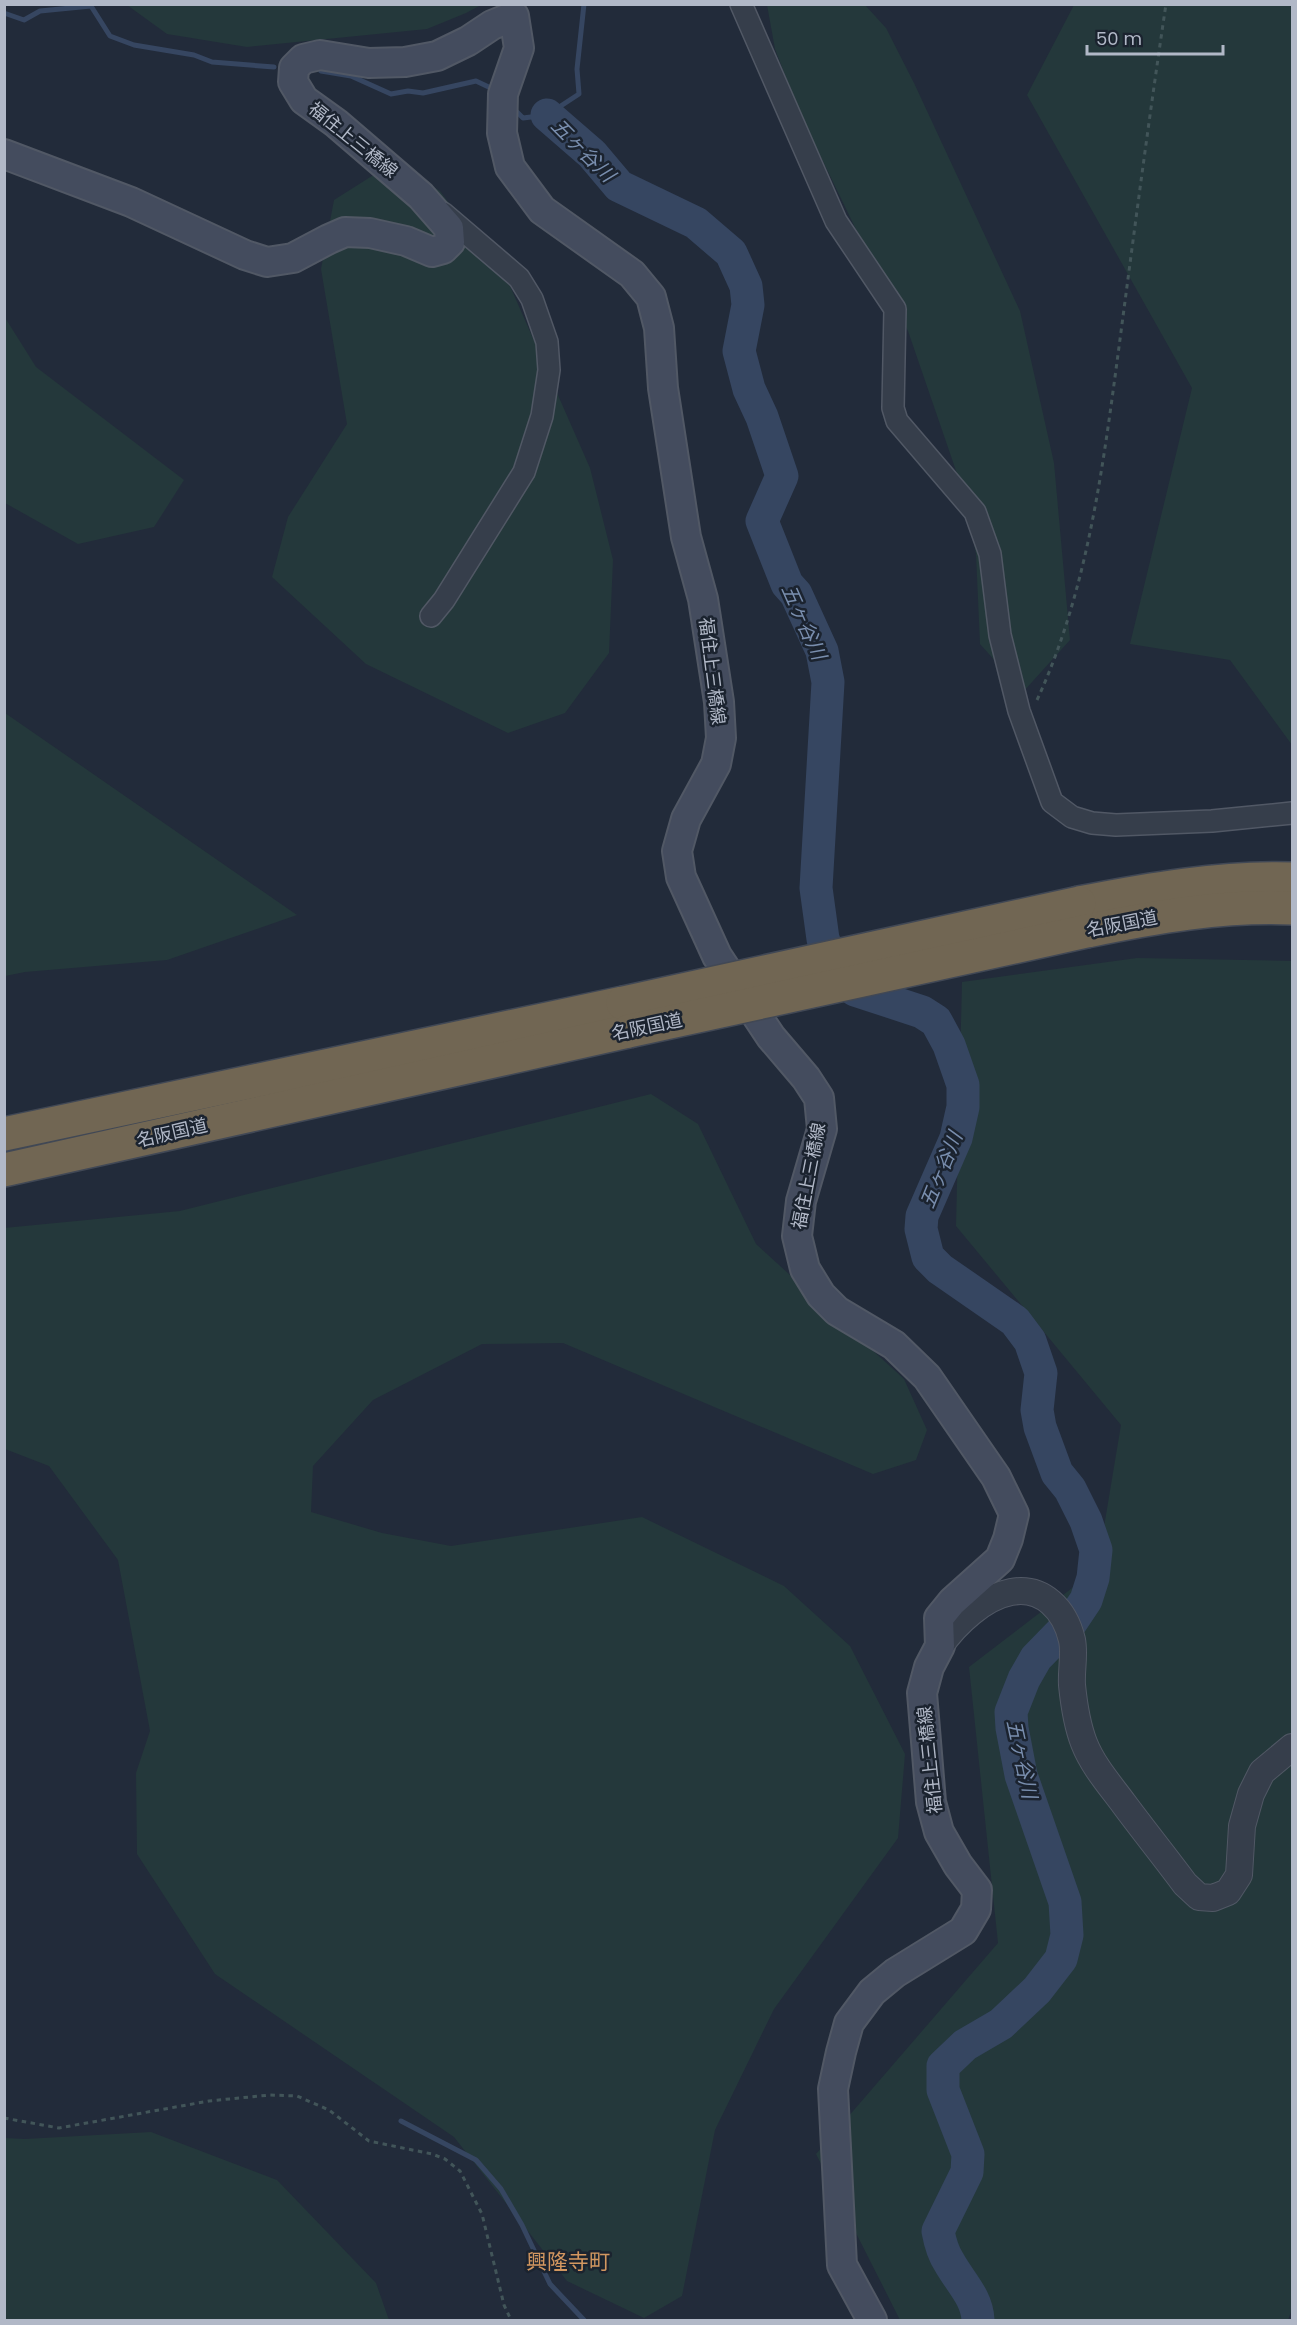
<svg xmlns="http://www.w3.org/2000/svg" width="1297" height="2325" font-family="Poppins,'Noto Sans JP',sans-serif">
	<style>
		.green { fill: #24383b }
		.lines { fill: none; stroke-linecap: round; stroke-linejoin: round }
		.stream { stroke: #364661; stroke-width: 5 }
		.river { stroke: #364661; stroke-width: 33 }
		.minor-casing { stroke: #515865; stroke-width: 24 }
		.tertiary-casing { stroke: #515865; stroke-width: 28 }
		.secondary-casing { stroke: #515865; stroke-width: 32 }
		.motorway-casing { stroke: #414855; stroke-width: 36 }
		.path { stroke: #425559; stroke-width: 3; stroke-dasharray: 4.5 4.5; stroke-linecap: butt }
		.minor { stroke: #363e4b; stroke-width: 21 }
		.tertiary { stroke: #363e4b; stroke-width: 26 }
		.secondary { stroke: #444c5e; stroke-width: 28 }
		.motorway { stroke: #716653; stroke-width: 33 }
		.motorway-bridge-casing { stroke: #414855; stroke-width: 36; stroke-linecap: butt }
		.motorway-bridge { stroke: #716653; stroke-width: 33 }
		.labels { text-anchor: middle; stroke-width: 5; stroke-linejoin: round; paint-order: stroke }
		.street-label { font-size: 18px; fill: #b1b8c7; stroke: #1b232f }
		.water-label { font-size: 20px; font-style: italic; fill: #798eae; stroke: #1b232f }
		.quarter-label { font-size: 21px; fill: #d39760; stroke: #1b232f }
	</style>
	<rect width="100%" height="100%" fill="#222b3a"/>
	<g class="green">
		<path d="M127,5H481L466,13L427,29L247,47L167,34Z"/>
		<path d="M767,5H865L886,28L914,83L1020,311L1054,463L1070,640L1023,692L980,644L976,554L964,494L908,331L883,285L800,114L775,49Z"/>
		<path d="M1074,5H1292V745L1230,660L1130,644L1192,388L1027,95Z"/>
		<path d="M394,162L440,191L510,286L590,468L613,560L609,653L565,713L508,733L366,664L272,577L288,517L347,424L321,269L334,200Z"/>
		<path d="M4,316L36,367L184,480L154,527L78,544L5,503Z"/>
		<path d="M4,713H5L297,915L167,960L25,972L5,976Z"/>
		<path d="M1137,958L1292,961V2309L1288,2320H900L816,2154L998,1943L969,1667L1097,1569L1121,1425L956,1226L962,982Z"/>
		<path d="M651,1094L698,1124L756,1244L904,1379L927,1430L916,1460L873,1474L563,1343L482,1344L373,1400L313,1466L311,1512L382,1533L451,1546L642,1517L784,1586L850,1646L905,1754L898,1838L774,2009L715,2130L682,2296L644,2318L567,2281L454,2137L215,1974L137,1854L136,1773L150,1731L118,1560L49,1466L5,1449L4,1228L180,1211Z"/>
		<path d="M151,2132L277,2180L376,2283L389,2320H5V2138L25,2139Z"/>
	</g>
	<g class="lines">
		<g class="stream">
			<path d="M4,13L24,20L40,11L91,6L110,36L134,45L194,55L212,62L274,67"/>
			<path d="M321,71L351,76L391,94L408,91L423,93L476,81L495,90"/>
			<path d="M516,111L523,118L547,115L579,94L577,69L584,4"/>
			<path d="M401,2121L476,2160L501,2189L522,2225L550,2284L584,2320"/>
		</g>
		<path class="river" d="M547,115L592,154L619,186L696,223L731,253L746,286L748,305L739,351L749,389L762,417L782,476L762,521L787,584L796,594L822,651L828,682L816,888L823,939L835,969L845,983L855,990L922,1012L936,1021L949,1045L963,1085V1107L956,1138L922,1216L921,1229L928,1257L940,1269L1015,1321L1030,1341L1041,1373L1037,1410L1040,1427L1057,1473L1070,1489L1086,1521L1096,1550L1093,1578L1086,1600L1072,1621L1036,1658L1024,1679L1011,1712L1012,1728L1021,1775L1065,1902L1067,1935L1061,1959L1037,1990L1001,2024L965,2045L943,2066V2090L968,2154L967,2172L938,2231C940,2242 943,2253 949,2262C960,2282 977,2297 978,2320"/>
		<g class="minor-casing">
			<g id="minor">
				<path d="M741,4L836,221L895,309L893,408L897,421L975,512L990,554L1000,635L1019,711L1052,802L1072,817L1092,823L1116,825L1212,821L1292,813"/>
				<path d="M431,616L444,600L524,472L542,416L549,370L547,342L532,299L519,278L443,213"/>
			</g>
		</g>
		<g class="tertiary-casing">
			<path id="tertiary" d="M940,1646C956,1623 984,1597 1011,1592C1043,1586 1065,1610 1072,1640C1075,1654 1071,1670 1072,1685C1074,1705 1077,1725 1084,1743C1093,1766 1110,1785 1124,1804C1144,1831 1165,1857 1185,1884L1199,1897L1213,1898L1228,1892L1239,1875L1242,1826L1251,1794L1262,1772L1292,1747"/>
		</g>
		<g class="secondary-casing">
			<path id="secondary" d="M4,154L131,202L245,255L267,262L293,258L329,239L345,232L370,233L406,241L432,252L443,249L450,242L449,228L421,196L336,123L304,100L293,82L294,68L303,59L320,55L369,63L405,62L437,56L468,41L492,25L514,16L519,48L503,94L502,133L510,167L542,210L632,274L651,297L659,328L663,388L686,537L703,599L719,702L721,738L716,764L686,819L677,851L681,877L717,956L771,1037L806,1078L819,1098L822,1129L801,1201L797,1236L805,1269L821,1295L837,1311L894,1345L927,1377L996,1477L1014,1514L1008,1539L1000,1559L952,1602L939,1618L940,1646L929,1667L922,1693L931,1802L939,1832L958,1865L977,1890L976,1909L963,1931L895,1973L872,1992L849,2023L841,2052L833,2089L842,2265L872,2320"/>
		</g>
		<g class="motorway-casing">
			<g id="motorway">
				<path d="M1079,903C1150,889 1220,877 1292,879"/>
				<path d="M1087,931C1154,917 1223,905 1292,908"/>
				<path d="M4,1134L623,1003"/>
				<path d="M4,1170L629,1031"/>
			</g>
		</g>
		<g class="path">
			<path d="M1037,700C1088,590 1103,466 1119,347C1134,233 1149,118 1166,4"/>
			<path d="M4,2118L59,2128L209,2101L270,2095L297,2096L329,2110L369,2141L432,2154L445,2159L460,2171L482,2214L504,2305L511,2320"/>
		</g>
		<use href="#minor" class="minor"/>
		<use href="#tertiary" class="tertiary"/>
		<use href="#secondary" class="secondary"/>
		<use href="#motorway" class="motorway"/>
		<g class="motorway-bridge-casing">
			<g id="motorway-bridge">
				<path d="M623,1003L1079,903"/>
				<path d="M629,1031L1087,931"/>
			</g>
		</g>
		<use href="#motorway-bridge" class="motorway-bridge"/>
	</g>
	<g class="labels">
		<g class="street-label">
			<text transform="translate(353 140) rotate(39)" y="6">福住上三橋線</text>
			<text transform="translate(712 671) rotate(83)" y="6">福住上三橋線</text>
			<text transform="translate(1122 924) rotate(-11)" y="6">名阪国道</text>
			<text transform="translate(647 1027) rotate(-12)" y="6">名阪国道</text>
			<text transform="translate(172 1133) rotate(-13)" y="6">名阪国道</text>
			<text transform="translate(809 1176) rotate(-79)" y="6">福住上三橋線</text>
			<text transform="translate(930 1760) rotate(-96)" y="6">福住上三橋線</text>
		</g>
		<g class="water-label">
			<text transform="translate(583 150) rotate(45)" y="7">五ヶ谷川</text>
			<text transform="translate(804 622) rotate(66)" y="7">五ヶ谷川</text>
			<text transform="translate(941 1170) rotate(-68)" y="7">五ヶ谷川</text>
			<text transform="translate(1022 1759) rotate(78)" y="7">五ヶ谷川</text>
		</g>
		<g class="quarter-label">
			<text x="568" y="2269">興隆寺町</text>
		</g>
	</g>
	<rect width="1297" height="2325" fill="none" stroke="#b1b8c7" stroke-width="12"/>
	<path d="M1087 45v9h136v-9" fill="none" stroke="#b1b8c7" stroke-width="3"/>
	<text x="1096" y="45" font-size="18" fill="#b1b8c7" stroke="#1b232f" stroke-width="4.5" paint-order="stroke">50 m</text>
</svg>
